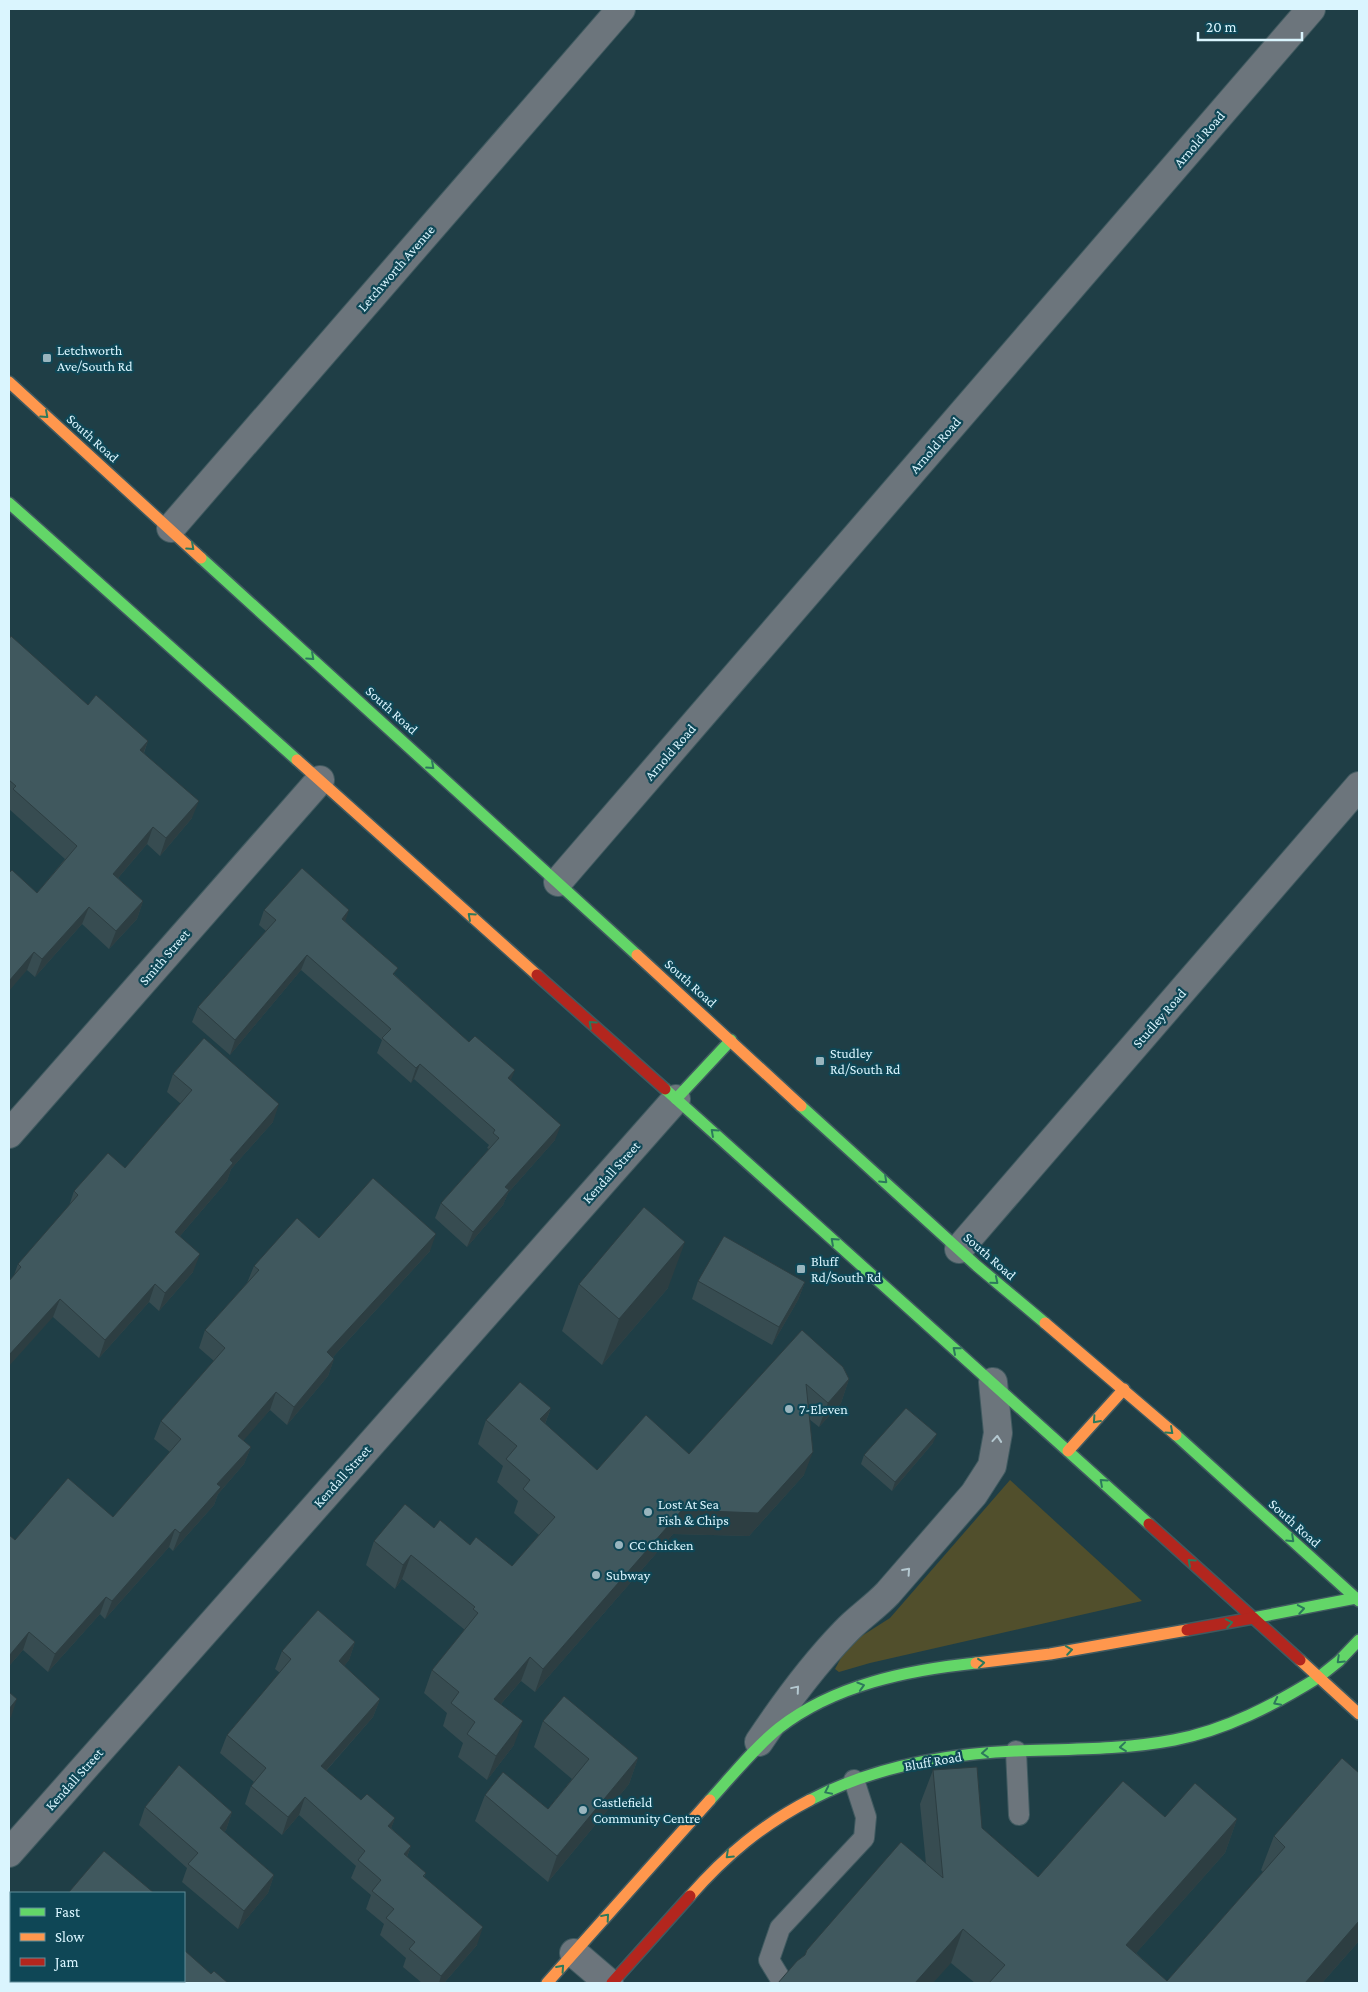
<svg xmlns="http://www.w3.org/2000/svg" width="1368" height="1992" font-family="'Crimson Pro',serif">
	<style>
		.green { fill: #514f2c }
		.lines { fill: none; stroke-linecap: round; stroke-linejoin: round }
		.lane-casing { stroke: #405a60; stroke-width: 22 }
		.street-casing { stroke: #405a60; stroke-width: 30 }
		.fast-casing { stroke: #405a60; stroke-width: 14 }
		.slow-casing { stroke: #405a60; stroke-width: 14 }
		.jam-casing { stroke: #405a60; stroke-width: 14 }
		.lane { stroke: #6c757c; stroke-width: 20 }
		.street { stroke: #6c757c; stroke-width: 28 }
		.fast { stroke: #63d668; stroke-width: 11 }
		.slow { stroke: #ff974d; stroke-width: 11 }
		.jam { stroke: #b3261e; stroke-width: 11 }
		.wall { fill: #374c51 }
		.shaded-wall { fill: #2d3e42 }
		.building { fill: #40585e; stroke: #2d3e42 }
		.oneway { stroke: #2c795c }
		.oneway2 { stroke: #b4c8d0 }
		.poi-dot { fill: #99b5be; stroke: #0f4756; stroke-width: 2 }
		.labels { text-anchor: middle; stroke-width: 4.5; stroke-linejoin: round; paint-order: stroke }
		.street-label { font-size: 14px; fill: #daf5fe; stroke: #0f4756 }
		.poi-label { font-size: 14px; fill: #daf5fe; stroke: #0f4756; text-anchor: start }
	</style>
	<rect width="100%" height="100%" fill="#1f3e46"/>
	<path class="green" d="M1010,1480L1142,1601L870,1663L839,1672L835,1669L843,1654L857,1639L890,1618Z"/>
	<g class="lines">
		<g class="lane-casing">
			<g id="lane">
				<path d="M1016,1751L1019,1815"/>
				<path d="M783,1983L769,1960L780,1928L864,1838L866,1817L854,1780"/>
			</g>
		</g>
		<g class="street-casing">
			<g id="street">
				<path d="M171,528L621,9"/>
				<path d="M558,882L1311,9"/>
				<path d="M9,1134L320,780"/>
				<path d="M959,1249L1359,786"/>
				<path d="M759,1742C785,1703 812,1666 845,1632C858,1618 875,1607 888,1593L974,1494L992,1466L998,1433L993,1382"/>
				<path d="M9,1853L676,1099"/>
				<path d="M574,1953L609,1983"/>
			</g>
		</g>
		<g class="fast-casing">
			<g id="fast">
				<path d="M9,503L297,760"/>
				<path d="M201,558L637,955"/>
				<path d="M665,1089L1149,1524"/>
				<path d="M676,1099L731,1040"/>
				<path d="M801,1106L977,1266L1045,1323"/>
				<path d="M1176,1435L1359,1601"/>
				<path d="M1253,1618L1356,1598"/>
				<path d="M1319,1677L1339,1661L1359,1640"/>
				<path d="M710,1800C732,1776 753,1749 779,1728C834,1685 908,1670 976,1663"/>
				<path d="M810,1800C873,1767 944,1754 1015,1751C1068,1749 1121,1750 1174,1740C1226,1730 1274,1705 1319,1677"/>
			</g>
		</g>
		<g class="slow-casing">
			<g id="slow">
				<path d="M9,382L201,558"/>
				<path d="M297,760L537,975"/>
				<path d="M637,955L801,1106"/>
				<path d="M1045,1323L1176,1435"/>
				<path d="M1068,1451L1124,1389"/>
				<path d="M1300,1660L1359,1714"/>
				<path d="M976,1663L1050,1654L1187,1630"/>
				<path d="M690,1896C726,1855 762,1825 810,1800"/>
				<path d="M547,1983L710,1800"/>
			</g>
		</g>
		<g class="jam-casing">
			<g id="jam">
				<path d="M537,975L665,1089"/>
				<path d="M1149,1524L1300,1660"/>
				<path d="M1187,1630L1253,1618"/>
				<path d="M612,1983L690,1896"/>
			</g>
		</g>
		<use href="#lane" class="lane"/>
		<use href="#street" class="street"/>
		<use href="#fast" class="fast"/>
		<use href="#slow" class="slow"/>
		<use href="#jam" class="jam"/>
	</g>
	<g class="wall">
		<path d="M9,639L88,705L148,741L144,753L192,818L160,856L147,844L118,878L143,901L137,919L109,949L82,924L35,977L27,970L37,893L65,859L9,809Z"/>
		<path d="M264,910L345,921L396,976L511,1080L555,1140L508,1193L503,1205L467,1247L435,1218L441,1203L489,1149L487,1148L489,1145L414,1079L411,1083L377,1053L382,1040L301,970L230,1055L192,1022L198,1007L266,931L259,925Z"/>
		<path d="M173,1074L273,1122L231,1169L227,1181L180,1236L193,1272L159,1311L149,1302L99,1358L53,1317L14,1275L18,1264L69,1206L74,1191L125,1168L181,1104L167,1092Z"/>
		<path d="M319,1238L430,1251L333,1357L334,1359L328,1376L287,1425L270,1410L243,1440L251,1447L244,1464L218,1494L214,1505L173,1551L169,1547L105,1619L100,1614L48,1672L23,1650L9,1666V1535L15,1540L113,1517L170,1452L154,1439L161,1421L214,1361L199,1348L205,1330L247,1283L254,1266Z"/>
		<path d="M698,1281L805,1282L798,1300L772,1345L692,1299Z"/>
		<path d="M579,1284L668,1288L602,1365L562,1331Z"/>
		<path d="M802,1330L849,1379L841,1403L819,1427L809,1419L804,1475L749,1536L673,1534L535,1692L521,1681L501,1704L514,1745L487,1780L458,1757L463,1743L443,1726L447,1713L424,1693L432,1670L465,1630L402,1579L395,1589L366,1565L374,1541L434,1528L512,1566L539,1535L514,1513L518,1501L497,1482L503,1466L478,1444L486,1420L551,1408L545,1424L597,1470L689,1454Z"/>
		<path d="M933,1443L892,1491L861,1464L864,1455Z"/>
		<path d="M355,1642L349,1660L344,1666L380,1699L373,1717L326,1771L361,1800L395,1818L391,1828L411,1846L407,1857L426,1873L424,1877L477,1945L444,1983H422L403,1967L406,1958L380,1935L384,1924L366,1909L371,1895L351,1878L356,1866L299,1815L282,1835L245,1804L251,1786L254,1782L220,1753L227,1735L280,1673L275,1669L282,1651Z"/>
		<path d="M543,1721L638,1758L629,1784L548,1882L475,1821L485,1795L548,1809L572,1779L534,1747Z"/>
		<path d="M933,1770L982,1828L1038,1877L1165,1817L1237,1819L1225,1853L1136,1953L1167,1981L1263,1872L1261,1870L1274,1836L1359,1773V1941L1322,1983H975L951,1963L805,1956L807,1950L926,1864L920,1804Z"/>
		<path d="M145,1807L232,1812L226,1830L224,1832L274,1875L268,1893L238,1929L182,1882L187,1868L139,1825Z"/>
		<path d="M211,1974L228,1983H123L120,1981H184Z"/>
	</g>
	<g class="shaded-wall">
		<path d="M148,741L141,759L140,750Z"/>
		<path d="M199,801L192,818L160,856L166,838Z"/>
		<path d="M153,827L147,844L106,892L113,874Z"/>
		<path d="M143,901L137,919L109,949L116,931Z"/>
		<path d="M89,907L82,924L35,977L42,959Z"/>
		<path d="M349,910L344,925L342,919Z"/>
		<path d="M34,952L27,970L9,991V981Z"/>
		<path d="M307,955L301,970L230,1055L235,1040Z"/>
		<path d="M420,1064L414,1079L411,1083L416,1068Z"/>
		<path d="M515,1070L509,1085L508,1078Z"/>
		<path d="M279,1104L273,1122L231,1169L227,1181L168,1250L175,1232L230,1160Z"/>
		<path d="M561,1125L555,1140L508,1193L503,1205L467,1247L473,1232L505,1187Z"/>
		<path d="M436,1234L430,1251L321,1370L327,1352Z"/>
		<path d="M685,1242L668,1288L602,1365L619,1319Z"/>
		<path d="M200,1254L193,1272L159,1311L165,1293Z"/>
		<path d="M805,1282L798,1300L772,1345L779,1327Z"/>
		<path d="M155,1284L149,1302L99,1358L105,1340Z"/>
		<path d="M60,1299L53,1317L9,1366V1355Z"/>
		<path d="M334,1359L328,1376L287,1425L294,1407Z"/>
		<path d="M849,1379L841,1403L819,1427L828,1403Z"/>
		<path d="M276,1392L270,1410L232,1454L238,1436Z"/>
		<path d="M551,1408L542,1431L540,1419Z"/>
		<path d="M937,1434L933,1443L892,1491L895,1482Z"/>
		<path d="M251,1447L244,1464L218,1494L214,1505L173,1551L180,1533L217,1484Z"/>
		<path d="M813,1452L804,1475L749,1536L673,1534L535,1692L543,1669L682,1510Z"/>
		<path d="M175,1529L169,1547L105,1619L112,1601Z"/>
		<path d="M411,1555L402,1579L395,1589L403,1565Z"/>
		<path d="M106,1597L100,1614L48,1672L55,1654Z"/>
		<path d="M29,1632L23,1650L9,1666V1656Z"/>
		<path d="M355,1642L349,1660L333,1679L339,1661Z"/>
		<path d="M530,1657L521,1681L485,1722L494,1699Z"/>
		<path d="M17,1699L11,1717L9,1719V1709Z"/>
		<path d="M380,1699L373,1717L314,1784L321,1766Z"/>
		<path d="M523,1721L514,1745L487,1780L496,1756Z"/>
		<path d="M638,1758L629,1784L548,1882L557,1856Z"/>
		<path d="M305,1797L299,1815L282,1835L288,1817Z"/>
		<path d="M232,1812L226,1830L213,1846L220,1828Z"/>
		<path d="M395,1818L388,1836V1826Z"/>
		<path d="M1237,1819L1225,1853L1114,1978L1126,1945Z"/>
		<path d="M411,1846L404,1864V1854Z"/>
		<path d="M274,1875L268,1893L238,1929L244,1911Z"/>
		<path d="M1359,1921V1941L1322,1983H1305Z"/>
		<path d="M483,1927L477,1945L444,1983H439L441,1976Z"/>
		<path d="M963,1929L951,1963L933,1983H915Z"/>
	</g>
	<g class="building">
		<path d="M11,636L88,705L96,695L148,741L140,750L199,801L166,838L153,827L113,874L143,901L116,931L89,907L42,959L34,952L9,981V873L12,870L37,893L77,846L13,789L16,786L9,780V639Z"/>
		<path d="M302,868L349,910L342,919L398,968L393,974L469,1042L475,1036L515,1070L508,1078L561,1125L505,1187L509,1190L473,1232L441,1203L499,1138L493,1133L495,1130L420,1064L416,1068L382,1038L391,1029L307,955L235,1040L198,1007L276,920L264,910Z"/>
		<path d="M204,1038L279,1104L230,1160L233,1163L175,1232L200,1254L165,1293L155,1284L105,1340L60,1299L9,1355V1281L21,1267L18,1264L78,1195L74,1191L108,1153L125,1168L192,1090L173,1074Z"/>
		<path d="M373,1178L436,1234L327,1352L334,1359L294,1407L276,1392L238,1436L251,1447L217,1484L221,1487L180,1533L175,1529L112,1601L106,1597L55,1654L29,1632L9,1656V1535L15,1540L68,1478L113,1517L181,1439L161,1421L225,1348L205,1330L259,1270L254,1266L297,1218L319,1238Z"/>
		<path d="M644,1207L685,1242L619,1319L579,1284Z"/>
		<path d="M724,1236L805,1282L779,1327L698,1281Z"/>
		<path d="M802,1330L843,1367L849,1379L828,1403L806,1384L813,1452L758,1513L682,1510L543,1669L530,1657L494,1699L523,1721L496,1756L467,1734L475,1722L451,1703L459,1692L432,1670L478,1613L473,1609L475,1607L411,1555L403,1565L374,1541L405,1504L434,1528L440,1520L470,1545L476,1537L512,1566L555,1517L523,1489L530,1480L506,1459L517,1446L486,1420L520,1382L551,1408L540,1419L597,1470L646,1415L689,1454Z"/>
		<path d="M906,1408L937,1434L895,1482L864,1455Z"/>
		<path d="M318,1610L355,1642L339,1661L380,1699L321,1766L361,1800L367,1794L395,1818L388,1826L411,1846L404,1854L426,1873L423,1876L483,1927L441,1976L409,1949L415,1942L386,1918L394,1909L372,1891L381,1880L358,1860L365,1851L305,1797L288,1817L251,1786L266,1768L227,1735L291,1659L282,1651Z"/>
		<path d="M9,1692L17,1699L9,1709Z"/>
		<path d="M564,1696L638,1758L557,1856L485,1795L503,1772L548,1809L589,1759L543,1721Z"/>
		<path d="M1342,1758L1359,1773V1921L1305,1983H989L1005,1965L963,1929L915,1983H778L797,1961L805,1955L807,1950L901,1842L943,1878L933,1770L977,1767L982,1828L1038,1877L1123,1781L1165,1817L1195,1783L1237,1819L1126,1945L1167,1981L1285,1847L1274,1836Z"/>
		<path d="M179,1765L232,1812L220,1828L274,1875L244,1911L188,1864L198,1853L145,1807Z"/>
		<path d="M104,1851L154,1893H71L69,1892Z"/>
		<path d="M184,1950L211,1974L214,1971L228,1983H150L148,1981H184Z"/>
	</g>
	<defs><path id="oneway-chevron" d="M-2-3.5L2.5 0L-2 3.5" fill="none" stroke-width="1.6" stroke-linecap="round" stroke-linejoin="round" transform="scale(1.25)"/></defs>
	<g class="oneway">
		<use href="#oneway-chevron" transform="translate(45 415) rotate(42)"/>
		<use href="#oneway-chevron" transform="translate(191 547) rotate(42)"/>
		<use href="#oneway-chevron" transform="translate(311 657) rotate(42)"/>
		<use href="#oneway-chevron" transform="translate(431 766) rotate(42)"/>
		<use href="#oneway-chevron" transform="translate(471 916) rotate(-138)"/>
		<use href="#oneway-chevron" transform="translate(592 1024) rotate(-138)"/>
		<use href="#oneway-chevron" transform="translate(714 1132) rotate(-138)"/>
		<use href="#oneway-chevron" transform="translate(884 1180) rotate(43)"/>
		<use href="#oneway-chevron" transform="translate(834 1241) rotate(-138)"/>
		<use href="#oneway-chevron" transform="translate(995 1281) rotate(40)"/>
		<use href="#oneway-chevron" transform="translate(956 1350) rotate(-139)"/>
		<use href="#oneway-chevron" transform="translate(1096 1420) rotate(132)"/>
		<use href="#oneway-chevron" transform="translate(1170 1431) rotate(42)"/>
		<use href="#oneway-chevron" transform="translate(1103 1482) rotate(-138)"/>
		<use href="#oneway-chevron" transform="translate(1291 1539) rotate(43)"/>
		<use href="#oneway-chevron" transform="translate(1191 1562) rotate(-138)"/>
		<use href="#oneway-chevron" transform="translate(1301 1609) rotate(-10)"/>
		<use href="#oneway-chevron" transform="translate(1229 1623) rotate(-11)"/>
		<use href="#oneway-chevron" transform="translate(1069 1650) rotate(-9)"/>
		<use href="#oneway-chevron" transform="translate(1340 1660) rotate(136)"/>
		<use href="#oneway-chevron" transform="translate(981 1663) rotate(-6)"/>
		<use href="#oneway-chevron" transform="translate(861 1686) rotate(-17)"/>
		<use href="#oneway-chevron" transform="translate(1277 1702) rotate(153)"/>
		<use href="#oneway-chevron" transform="translate(1123 1747) rotate(174)"/>
		<use href="#oneway-chevron" transform="translate(985 1753) rotate(175)"/>
		<use href="#oneway-chevron" transform="translate(828 1791) rotate(154)"/>
		<use href="#oneway-chevron" transform="translate(729 1855) rotate(137)"/>
		<use href="#oneway-chevron" transform="translate(606 1917) rotate(-49)"/>
		<use href="#oneway-chevron" transform="translate(561 1968) rotate(-48)"/>
	</g>
	<g class="oneway2">
		<use href="#oneway-chevron" transform="translate(997 1439) rotate(-85)"/>
		<use href="#oneway-chevron" transform="translate(907 1571) rotate(-48)"/>
		<use href="#oneway-chevron" transform="translate(796 1689) rotate(-50)"/>
	</g>
	<g class="poi-dot">
		<rect x="42" y="353" width="10" height="10" rx="2.5"/>
		<rect x="815" y="1056" width="10" height="10" rx="2.5"/>
		<rect x="796" y="1264" width="10" height="10" rx="2.5"/>
		<circle cx="789" cy="1409" r="5"/>
		<circle cx="648" cy="1512" r="5"/>
		<circle cx="619" cy="1545" r="5"/>
		<circle cx="596" cy="1575" r="5"/>
		<circle cx="583" cy="1810" r="5"/>
	</g>
	<g class="labels">
		<g class="street-label">
			<text transform="translate(1199 139) rotate(-49)" y="5">Arnold Road</text>
			<text transform="translate(396 268) rotate(-49)" y="5">Letchworth Avenue</text>
			<text transform="translate(93 438) rotate(42)" y="5">South Road</text>
			<text transform="translate(935 445) rotate(-49)" y="5">Arnold Road</text>
			<text transform="translate(392 710) rotate(42)" y="5">South Road</text>
			<text transform="translate(670 752) rotate(-49)" y="5">Arnold Road</text>
			<text transform="translate(164 957) rotate(-49)" y="5">Smith Street</text>
			<text transform="translate(691 983) rotate(42)" y="5">South Road</text>
			<text transform="translate(1159 1018) rotate(-49)" y="5">Studley Road</text>
			<text transform="translate(611 1172) rotate(-48)" y="5">Kendall Street</text>
			<text transform="translate(990 1256) rotate(41)" y="5">South Road</text>
			<text transform="translate(342 1476) rotate(-48)" y="5">Kendall Street</text>
			<text transform="translate(1295 1523) rotate(42)" y="5">South Road</text>
			<text transform="translate(933 1761) rotate(-10)" y="5">Bluff Road</text>
			<text transform="translate(74 1779) rotate(-48)" y="5">Kendall Street</text>
		</g>
		<g class="poi-label">
			<text x="57" y="355">Letchworth<tspan x="57" dy="16">Ave/South Rd</tspan></text>
			<text x="830" y="1058">Studley<tspan x="830" dy="16">Rd/South Rd</tspan></text>
			<text x="811" y="1266">Bluff<tspan x="811" dy="16">Rd/South Rd</tspan></text>
			<text x="799" y="1414">7-Eleven</text>
			<text x="658" y="1509">Lost At Sea<tspan x="658" dy="16">Fish &amp; Chips</tspan></text>
			<text x="629" y="1550">CC Chicken</text>
			<text x="606" y="1580">Subway</text>
			<text x="593" y="1807">Castlefield<tspan x="593" dy="16">Community Centre</tspan></text>
		</g>
	</g>
	<rect width="1368" height="1992" fill="none" stroke="#daf5fe" stroke-width="20"/>
	<rect x="10" y="1892" width="175" height="90" fill="#0f4756" stroke="#608d99"/>
	<rect x="20" y="1908" width="25" height="8" fill="#63d668" stroke="#608d99"/>
	<text x="55" y="1917" font-size="15" fill="#daf5fe">Fast</text>
	<rect x="20" y="1933" width="25" height="8" fill="#ff974d" stroke="#608d99"/>
	<text x="55" y="1942" font-size="15" fill="#daf5fe">Slow</text>
	<rect x="20" y="1958" width="25" height="8" fill="#b3261e" stroke="#608d99"/>
	<text x="55" y="1967" font-size="15" fill="#daf5fe">Jam</text>
	<path d="M1198 32v8h104v-8" fill="none" stroke="#daf5fe" stroke-width="2.5"/>
	<text x="1206" y="32" font-size="15" fill="#daf5fe" stroke="#0f4756" stroke-width="4" paint-order="stroke">20 m</text>
</svg>
